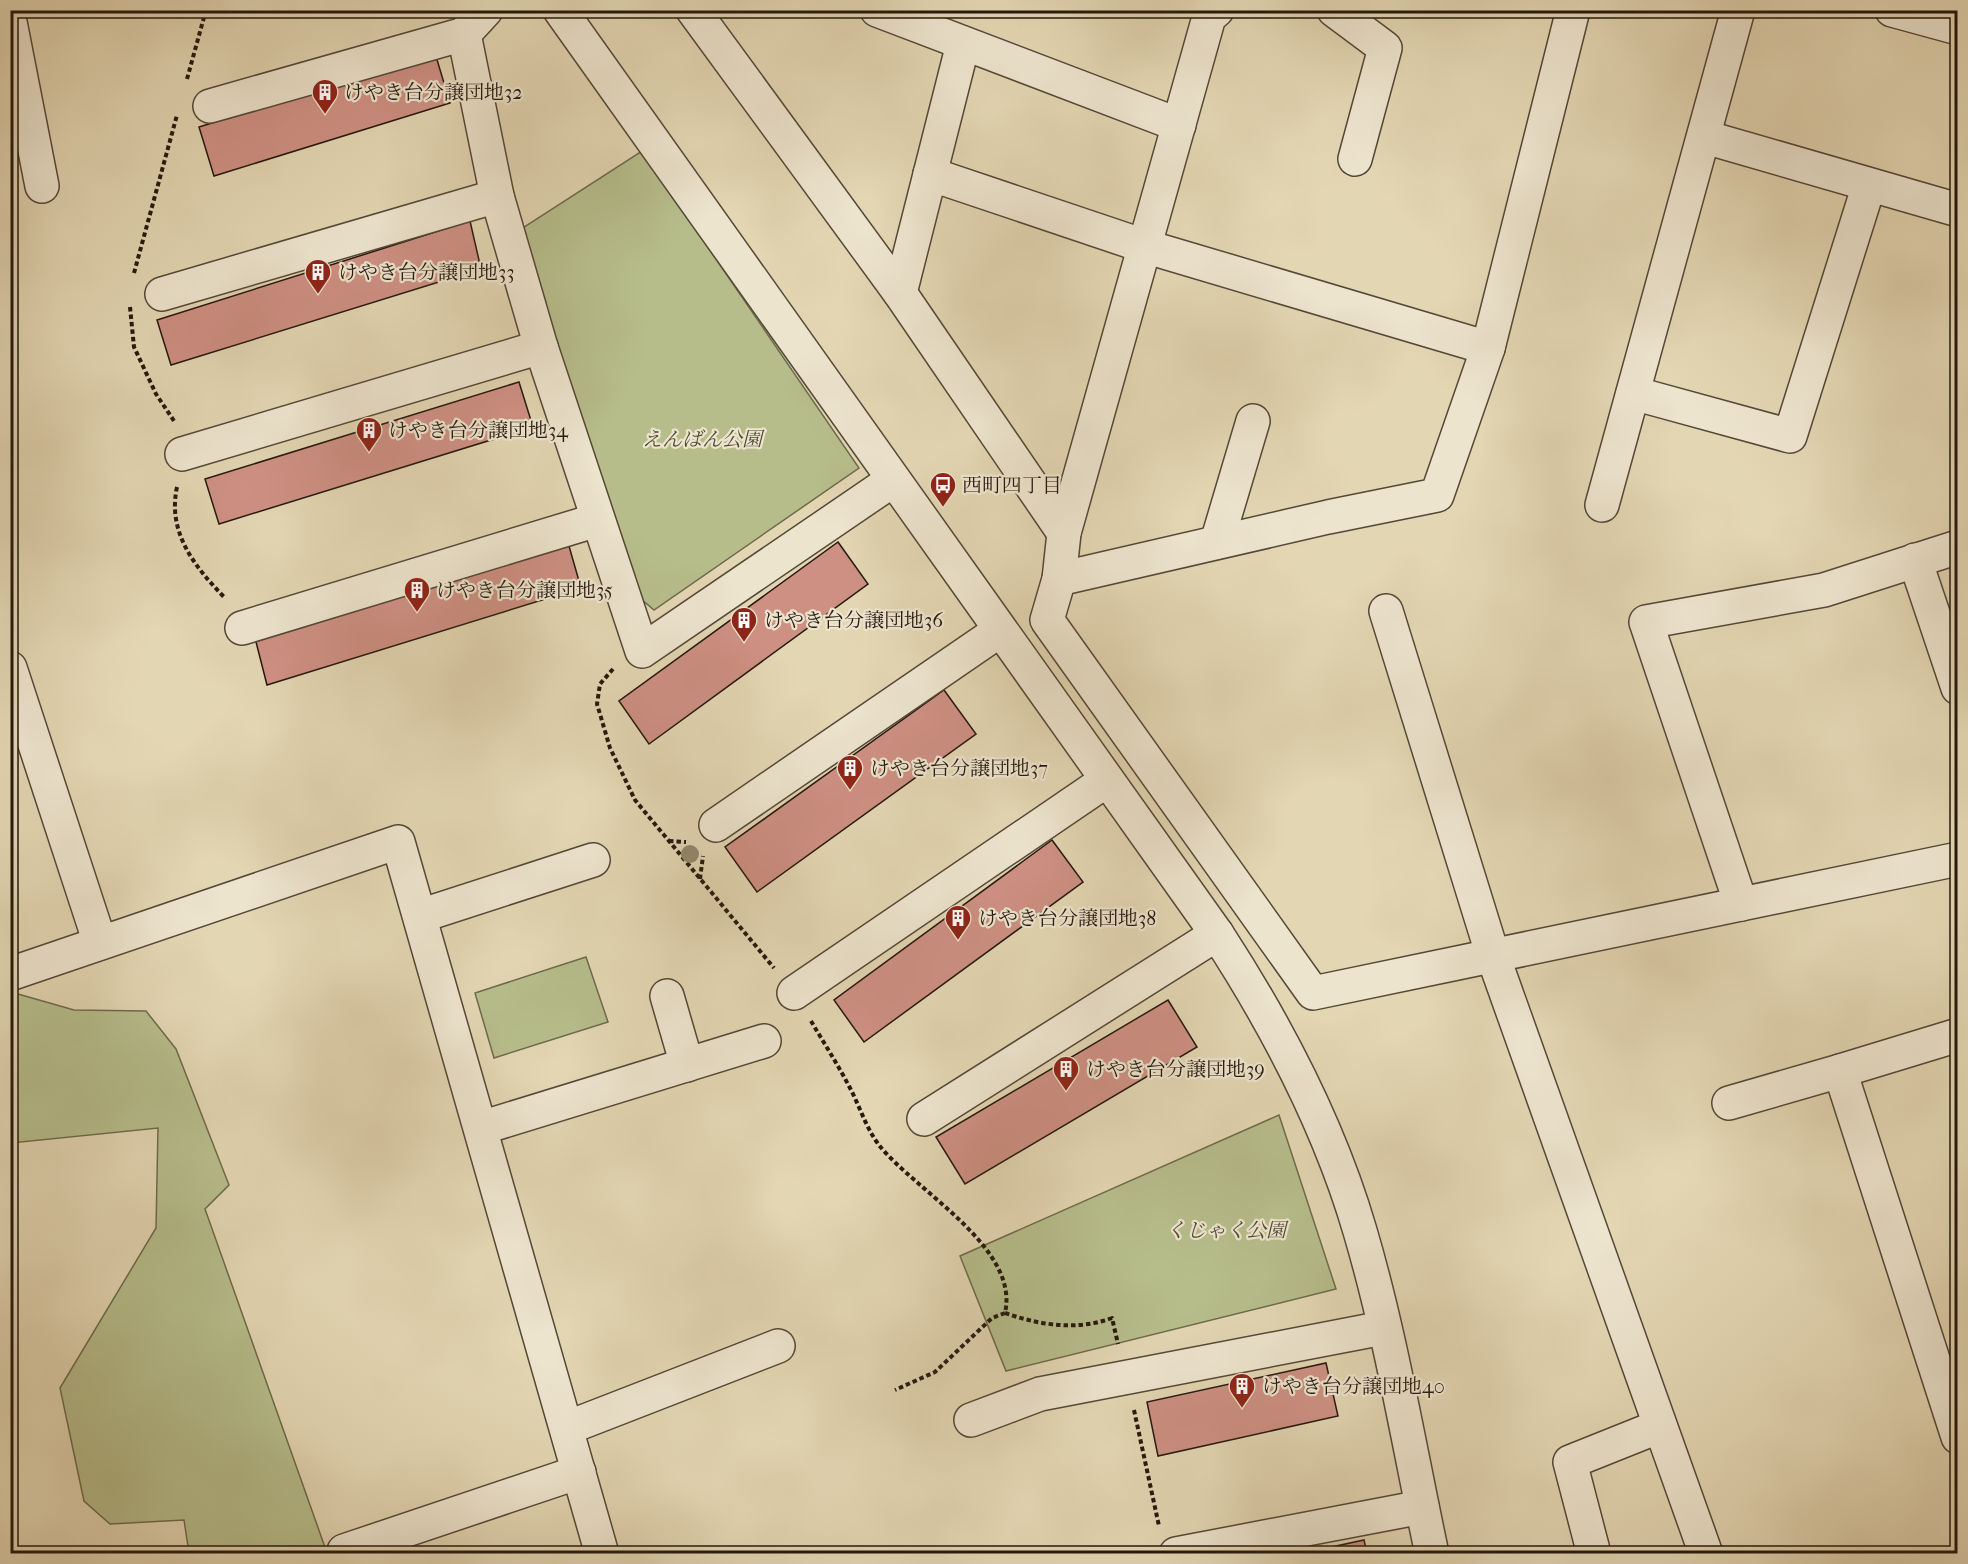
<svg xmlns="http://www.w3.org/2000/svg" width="1968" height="1564" font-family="'IM FELL French Canon','Noto Serif JP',serif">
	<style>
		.green { fill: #b6bd8b; stroke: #6e6a4c; stroke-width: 1.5 }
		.building { fill: #ce9083; stroke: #25180e; stroke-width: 1.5 }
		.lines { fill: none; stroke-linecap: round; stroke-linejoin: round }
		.minor-casing { stroke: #544837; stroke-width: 36 }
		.path { stroke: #25180e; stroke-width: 4; stroke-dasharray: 4.5 3; stroke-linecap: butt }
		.minor { stroke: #ede4ce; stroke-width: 33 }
		.tree { fill: #92896d }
		.labels { text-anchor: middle; stroke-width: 4.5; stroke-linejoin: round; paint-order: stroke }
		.poi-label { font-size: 20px; fill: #25180e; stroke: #ede4ce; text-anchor: start }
		.park-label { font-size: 20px; font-style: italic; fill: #504a34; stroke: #ede4ce }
	</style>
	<rect width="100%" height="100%" fill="#e3d6b3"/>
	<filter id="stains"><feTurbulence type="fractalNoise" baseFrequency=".00333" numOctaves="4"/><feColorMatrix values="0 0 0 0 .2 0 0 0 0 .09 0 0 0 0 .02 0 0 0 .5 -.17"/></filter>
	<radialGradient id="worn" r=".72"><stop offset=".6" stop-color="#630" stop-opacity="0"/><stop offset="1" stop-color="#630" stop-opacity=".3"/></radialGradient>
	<g class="green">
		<path d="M642,151L859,468L654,610L627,587L521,229Z"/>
		<path d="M586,957L608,1022L494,1058L475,993Z"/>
		<path d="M11,992L74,1010L146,1011L176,1049L229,1185L205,1209L327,1553H189L184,1520L110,1524L84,1501L60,1388L156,1228L158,1128L11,1143Z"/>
		<path d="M1279,1115L1336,1289L1006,1371L960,1256Z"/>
	</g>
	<g class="building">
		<path d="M435,53L450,103L214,176L199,127Z"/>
		<path d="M470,221L481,269L171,365L157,320Z"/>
		<path d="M519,382L533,427L219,524L205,479Z"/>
		<path d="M567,539L581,588L267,685L255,638Z"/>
		<path d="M838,542L868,584L649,744L619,701Z"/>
		<path d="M944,690L976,734L757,892L725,847Z"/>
		<path d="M1052,840L1083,882L864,1042L834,1000Z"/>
		<path d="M1168,1000L1197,1047L965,1184L936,1137Z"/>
		<path d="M1326,1363L1338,1416L1158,1456L1147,1402Z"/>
		<path d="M1364,1540L1367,1554H1299Z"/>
	</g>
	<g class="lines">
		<g class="minor-casing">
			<g id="minor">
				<path d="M560,10L1217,934C1277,1026 1329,1125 1360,1231C1391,1336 1409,1446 1432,1554"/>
				<path d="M693,10L900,293L1064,533"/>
				<path d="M877,10L1179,125"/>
				<path d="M1217,10L1209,17L1064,533L1059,579L1047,620L1313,993L1958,859"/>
				<path d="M1334,10L1385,48L1355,159"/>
				<path d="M1892,10L1958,28"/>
				<path d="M10,22L42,186"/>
				<path d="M464,34L497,196L541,347L642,651L893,480"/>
				<path d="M210,106L464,34L486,10"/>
				<path d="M1705,137L1958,210"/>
				<path d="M930,174L1144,246L1488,348"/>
				<path d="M900,293L963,44"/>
				<path d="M162,294L497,196"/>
				<path d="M1633,393L1790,436L1869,185"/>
				<path d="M182,454L541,347"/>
				<path d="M1602,505L1738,10"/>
				<path d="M1217,542L1253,421"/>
				<path d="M1915,560L1958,688"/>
				<path d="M1059,579L1328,517L1437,495L1488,348L1573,10"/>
				<path d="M1386,611L1493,956L1706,1554"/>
				<path d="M242,628L597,520"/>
				<path d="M10,668L100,943"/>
				<path d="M716,825L999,631"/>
				<path d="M1741,904L1646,622L1824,590L1958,547"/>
				<path d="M420,916L593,860"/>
				<path d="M10,974L398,842L602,1554"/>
				<path d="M794,993L1107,780"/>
				<path d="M667,996L687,1065"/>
				<path d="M1955,1036L1840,1071L1958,1437"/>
				<path d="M1729,1103L1840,1071"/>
				<path d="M924,1119L1217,934"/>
				<path d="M481,1128L764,1041"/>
				<path d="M971,1420L1040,1394L1383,1328"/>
				<path d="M567,1428L778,1346"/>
				<path d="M344,1551L579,1472"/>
				<path d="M1176,1554L1422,1507"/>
				<path d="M1594,1554L1570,1462L1660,1426"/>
			</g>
		</g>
		<g class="path">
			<path d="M187,79L206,10"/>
			<path d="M134,273L177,115"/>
			<path d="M130,307L134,347L156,394L174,421"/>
			<path d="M177,487C167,533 195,567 225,598"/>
			<path d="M613,669L600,684L597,704L610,748L635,800L774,968"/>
			<path d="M669,841L686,842"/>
			<path d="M700,879L703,856"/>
			<path d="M811,1021C824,1043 838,1065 850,1088C860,1107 866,1128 879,1145C915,1191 1020,1247 1005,1313L992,1318L935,1372L895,1390"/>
			<path d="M1005,1313C1039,1325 1077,1331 1112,1318L1118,1344"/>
			<path d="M1134,1410L1159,1526"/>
		</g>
		<use href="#minor" class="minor"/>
	</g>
	<circle class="tree" cx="690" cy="854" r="9"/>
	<defs>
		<g id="building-pin" transform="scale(1.35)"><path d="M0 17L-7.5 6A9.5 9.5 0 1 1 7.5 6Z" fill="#8f2418" stroke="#ede4ce"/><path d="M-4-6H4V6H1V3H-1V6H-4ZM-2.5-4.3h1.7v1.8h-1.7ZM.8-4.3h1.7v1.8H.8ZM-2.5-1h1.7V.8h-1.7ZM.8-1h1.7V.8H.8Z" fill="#fff"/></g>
		<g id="bus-pin" transform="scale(1.35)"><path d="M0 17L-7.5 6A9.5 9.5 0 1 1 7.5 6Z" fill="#8f2418" stroke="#ede4ce"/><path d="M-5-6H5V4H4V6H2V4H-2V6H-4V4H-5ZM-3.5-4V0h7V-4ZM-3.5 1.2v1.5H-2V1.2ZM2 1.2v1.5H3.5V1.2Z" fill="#fff"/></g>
	</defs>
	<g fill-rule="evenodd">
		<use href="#building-pin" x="325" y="92"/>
		<use href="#building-pin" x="318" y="272"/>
		<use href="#building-pin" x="369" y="430"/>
		<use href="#bus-pin" x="943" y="485"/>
		<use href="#building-pin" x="417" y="590"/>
		<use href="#building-pin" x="744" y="620"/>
		<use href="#building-pin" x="850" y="768"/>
		<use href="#building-pin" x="958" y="918"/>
		<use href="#building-pin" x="1066" y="1069"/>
		<use href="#building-pin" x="1242" y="1386"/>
	</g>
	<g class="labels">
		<g class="poi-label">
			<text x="344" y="99">けやき台分譲団地32</text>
			<text x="338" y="279">けやき台分譲団地33</text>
			<text x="388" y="437">けやき台分譲団地34</text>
			<text x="962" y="492">西町四丁目</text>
			<text x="436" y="597">けやき台分譲団地35</text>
			<text x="764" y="627">けやき台分譲団地36</text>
			<text x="870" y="775">けやき台分譲団地37</text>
			<text x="978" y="925">けやき台分譲団地38</text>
			<text x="1086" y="1076">けやき台分譲団地39</text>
			<text x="1262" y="1393">けやき台分譲団地40</text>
		</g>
		<g class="park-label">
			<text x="702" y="446">えんばん公園</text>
			<text x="1226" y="1237">くじゃく公園</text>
		</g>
	</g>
	<rect width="1968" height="1564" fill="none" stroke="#e3d6b3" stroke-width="36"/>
	<rect x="12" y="12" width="1944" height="1540" fill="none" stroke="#25180e" stroke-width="3"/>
	<rect x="18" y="18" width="1932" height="1528" fill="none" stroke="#25180e" stroke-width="1.5"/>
	<rect width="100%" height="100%" filter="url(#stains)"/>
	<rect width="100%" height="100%" fill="url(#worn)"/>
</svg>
